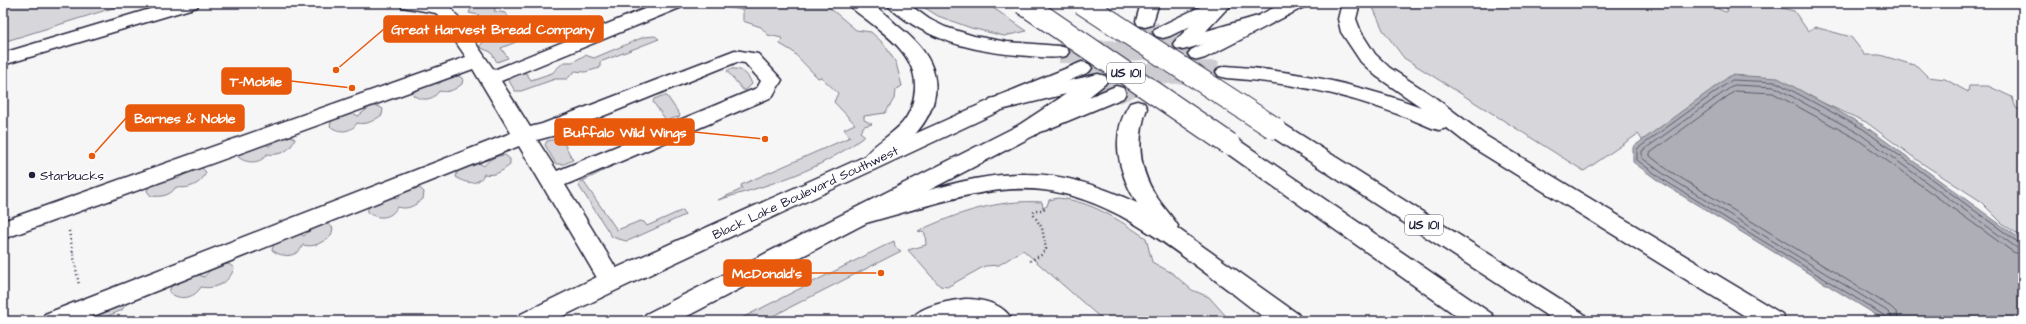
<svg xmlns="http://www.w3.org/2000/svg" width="2026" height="324" font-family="'Architects Daughter',sans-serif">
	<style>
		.green { fill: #d7d7db; stroke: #7c7c8b }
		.water { fill: #aeaeb7; stroke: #767685 }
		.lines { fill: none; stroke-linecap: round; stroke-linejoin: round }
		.shore { stroke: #5a5a6d; stroke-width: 1 }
		.minor-tunnel { stroke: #ccccd1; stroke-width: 22; stroke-dasharray: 22 11; stroke-linecap: butt }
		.highway-tunnel { stroke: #ccccd1; stroke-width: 22; stroke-dasharray: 22 11; stroke-linecap: butt }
		.minor-casing { stroke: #22223b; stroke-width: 3 }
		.major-casing { stroke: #22223b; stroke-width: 3 }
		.highway-casing { stroke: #22223b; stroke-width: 3 }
		.path { stroke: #22223b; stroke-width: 2.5; stroke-dasharray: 1 3; stroke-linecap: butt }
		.minor { fill: #fff; fill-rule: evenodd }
		.major { fill: #fff; fill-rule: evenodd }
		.highway { fill: #fff; fill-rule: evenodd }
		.highway-bridge-casing { stroke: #22223b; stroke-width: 24; stroke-linecap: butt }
		.highway-bridge { stroke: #fff; stroke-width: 22 }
		.poi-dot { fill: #22223b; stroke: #fff; stroke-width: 1.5 }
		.labels { text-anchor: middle; stroke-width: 3; stroke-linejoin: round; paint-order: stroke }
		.shield { fill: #fff; stroke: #646476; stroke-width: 1 }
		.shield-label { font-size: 12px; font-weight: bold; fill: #22223b }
		.poi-label { font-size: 13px; fill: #22223b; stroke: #fff; text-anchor: start }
		.street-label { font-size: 13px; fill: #22223b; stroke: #fff }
		.leader { fill: none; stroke: #e8590c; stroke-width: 1.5 }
		.callout-dot { fill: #e8590c; stroke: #fff; stroke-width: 1.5 }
		.callout { fill: #e8590c; stroke: #e8590c; stroke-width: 1.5 }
		.callout-label { font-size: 14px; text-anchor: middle; font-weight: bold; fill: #fff }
	</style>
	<rect width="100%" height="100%" fill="#f6f6f7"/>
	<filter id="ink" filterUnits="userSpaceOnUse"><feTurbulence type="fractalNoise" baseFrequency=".025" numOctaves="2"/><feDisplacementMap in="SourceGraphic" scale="8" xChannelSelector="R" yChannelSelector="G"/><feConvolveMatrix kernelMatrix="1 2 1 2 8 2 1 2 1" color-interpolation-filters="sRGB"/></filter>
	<g filter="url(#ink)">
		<g class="green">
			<path d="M3,3H129L3,42Z"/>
			<path d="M455,3L497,4L494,11L505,13L514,23L505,33L512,34L516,42L501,48L508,58L497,62L491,52L479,47L487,38L479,37L470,27L479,15L469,13L473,4Z"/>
			<path d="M723,3H824L856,30L871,32L884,44L896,63L902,86L895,90L894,99L885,113L864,116V120L872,124L864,126L860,132L865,136C817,172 775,183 718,200L742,189L741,185L850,137L844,129L855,124L834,102L838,93L821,77L818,78L792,51L780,44L782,38L768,35L761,27L743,21V10L725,7Z"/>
			<path d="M917,3H986L1027,31L1004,36L971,28L938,16Z"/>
			<path d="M1371,3H1706L1725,12L1728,11L1723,3H1760L1762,7H1778L1794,11L1808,31L1815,27L1851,37L1865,55H1880L1917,66L1928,77L1945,79L1968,92L1969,86H1988L2012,97L2016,108L2023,111V238L2003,224L1979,200L1920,162L1866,122L1805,95L1647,147L1638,134L1584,171L1404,58L1383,30Z"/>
			<path d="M655,36L659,39L600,62V68L585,72L575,71L567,79H555L521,91H515L509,81C512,76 520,72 526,73L531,80L552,73L564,62H573L585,55L594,58L644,37Z"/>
			<path d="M730,69C741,68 748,73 752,84L746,90H743L727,71Z"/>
			<path d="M459,76L463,79L462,84C454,90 449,93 439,91C433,101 421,101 413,95L415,88L432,82L439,84C445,78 450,77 459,76Z"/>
			<path d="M662,96H667L680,115L679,117L666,120L653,102L654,99Z"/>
			<path d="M378,106L383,109L382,115C373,121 367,125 357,123C351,133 338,133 330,126L332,119L351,112L358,116L370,107Z"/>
			<path d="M282,136H291L295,139C291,151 279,156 267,154C261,164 247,164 238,157L242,150L262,142L269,146Z"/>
			<path d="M561,138L573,160L564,164H556L545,145L547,141Z"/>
			<path d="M505,155L510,159V165C501,172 495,176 484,174C479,186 465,184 456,177L458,170L477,162L484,166C490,158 496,156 505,155Z"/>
			<path d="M202,168L206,172C202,184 188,190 176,187C170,196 161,197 151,196L147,191L150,183L171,175L178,179C186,172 192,169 202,168Z"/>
			<path d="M603,169H607L583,181L617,230L640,221L644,222L647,226L683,210L685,215L630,240L626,241L612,237L579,186C582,176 593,173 603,169Z"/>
			<path d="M420,188L424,192L423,199C414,206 408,210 397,207C391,220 376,219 367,212L370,204L389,195L397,199C404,191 410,189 420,188Z"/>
			<path d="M1058,198C1091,201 1119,220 1146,238L1152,262L1172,273L1192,290L1209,297L1225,315L1235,321H1104L1023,250L999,265L985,266L947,287L940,286L908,250L926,245L925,233L918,231C957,213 998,199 1042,202L1043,208L1047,206L1049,200Z"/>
			<path d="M328,224L333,228L331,236C322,242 315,248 303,245C297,258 282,258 272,250L275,241L297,232L304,236C311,228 318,225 328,224Z"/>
			<path d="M894,241L895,247L901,251L763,321H736Z"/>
			<path d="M229,264L234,268C230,282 216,290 201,287C194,299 179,301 169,292L173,282L195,273L204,277C211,268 218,265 229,264Z"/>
			<path d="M121,304L125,305L122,310L97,321H79Z"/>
		</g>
		<path class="water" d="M1731,75L1778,78L1865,126L2023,241V321H1886L1660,182L1633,162V147Z"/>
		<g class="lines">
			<g class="shore">
				<path d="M1887,321L1885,316L1662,179L1637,160V149L1732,80L1776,82L1863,129L2019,243L2023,244"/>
				<path d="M1892,321L1891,315L1887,311L1665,175L1642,158V151L1734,85L1775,87L1860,134L2017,248L2023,249"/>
				<path d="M1898,321L1897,313L1891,307L1668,170L1650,156V153L1735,91L1773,93L1857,139L2013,252L2023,255"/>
			</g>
			<g class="minor-tunnel">
				<path d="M1082,68L1163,32"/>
				<path d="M1116,93L1198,54"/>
			</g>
			<g class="highway-tunnel">
				<path d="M1059,52L1122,51L1183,44"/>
				<path d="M1098,80L1159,73L1226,72"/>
			</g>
			<g class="minor-casing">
				<g id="minor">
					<path d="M170,3H199L197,7L3,65V53Z"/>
					<path d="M400,3H448L494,70L659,3H684L682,7L501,81L530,127L542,124L735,50L758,54L782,80L772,97L565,185L624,281L621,288L612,290L603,288L519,146L81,321H41L45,314L511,133L473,69L3,239V221L466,57L436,13L402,7ZM737,62L745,63L761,81L757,88L557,171L537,140L556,135Z"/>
					<path d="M1208,3H1232L1230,7L1170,36L1163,38L1156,36L1153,32L1156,28Z"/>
					<path d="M1283,3H1306L1304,7L1205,58L1198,60L1191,58L1188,54L1191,50Z"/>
					<path d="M1082,62L1089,64L1092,68L1089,72L1012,106L1005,108L998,106L995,101L998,96Z"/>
					<path d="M1116,86L1123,88L1126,93L1123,98L1046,130L1039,132L1032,130L1028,125L1032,120Z"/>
					<path d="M965,299C983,299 1004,304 1013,321H981L965,318L950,321H910C918,306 948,301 965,299Z"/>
				</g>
			</g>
			<g class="major-casing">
				<g id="major">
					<path d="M997,97L1004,99L1007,104L1004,109L621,288L553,321H517L521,314L603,274Z"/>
					<path d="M1027,123L1035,125L1038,130L1035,135L678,321H642L646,314L1019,125Z"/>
				</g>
			</g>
			<g class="highway-casing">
				<g id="highway">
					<path d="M848,3C854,3 864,1 869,3C879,7 890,19 898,26C913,38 930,54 934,74C942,107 918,135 894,154C885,162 878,169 865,165L862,160C872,143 895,135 906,118C912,109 914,99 915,89C917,57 889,37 866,19C860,14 852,10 848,3Z"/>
					<path d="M886,3H907L929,19L945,27L974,36L1007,42L1059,46L1066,48L1069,52L1066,56C1054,59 1041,57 1029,56C984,53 936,44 899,15C894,11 889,8 886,3Z"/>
					<path d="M1141,3H1159L1152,25L1145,27L1138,25L1136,21Z"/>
					<path d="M1213,3H1232L1206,31L1258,16L1265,18L1268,22L1265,26L1190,48L1183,50L1176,48L1173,44L1176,40Z"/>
					<path d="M1342,3H1360L1356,19L1361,32L1375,54L1390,68L1433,96L1486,136L1782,314L1786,321H1753L1470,146L1447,128L1439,130L1432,128C1363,98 1300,83 1226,78L1219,76L1216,72L1219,68L1226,66C1293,70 1357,84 1421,107L1376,76L1361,62L1341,32L1338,19Z"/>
					<path d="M1098,74L1105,76L1108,80L1105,84L1075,108L1035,135L1027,137L1019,135L1016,130L1019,125L1066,94L997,111L990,109L987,104L990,99Z"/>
					<path d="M1137,101L1144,103L1147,108C1136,140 1138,170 1158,199C1164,208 1172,216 1178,226L1177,228L1298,314L1302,321C1292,321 1281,323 1271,321C1264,319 1235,295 1227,289C1171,248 1115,199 1043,190C984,183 918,210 862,224L854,222L850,216L854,210C876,203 899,198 922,192C955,183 991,173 1026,174C1065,174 1103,187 1137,203C1118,173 1109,135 1130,103Z"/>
					<path d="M1274,121L1282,123L1584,314L1588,321H1555L1266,133L1263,128L1266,123Z"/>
					<path d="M1229,137L1237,139L1492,314L1496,321H1464L1221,149L1218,144L1221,139Z"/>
				</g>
			</g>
			<g class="path">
				<path d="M69,231L79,285"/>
				<path d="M1030,261L1041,255L1046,249L1042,228L1033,214L1035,210H1043L1046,207"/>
			</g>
			<use href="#minor" class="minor"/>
			<use href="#major" class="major"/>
			<use href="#highway" class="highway"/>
			<g class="highway-bridge-casing">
				<g id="highway-bridge">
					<path d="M1023,3L1229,144"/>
					<path d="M1082,3L1274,128"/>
				</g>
			</g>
			<use href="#highway-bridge" class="highway-bridge"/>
		</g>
	</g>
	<circle class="poi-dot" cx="32" cy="175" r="4"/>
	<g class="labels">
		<g class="shield">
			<rect x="1107" y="63" width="38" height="20" rx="3"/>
			<rect x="1405" y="215" width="38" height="20" rx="3"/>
		</g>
		<g class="shield-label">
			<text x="1126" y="77">US 101</text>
			<text x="1424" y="229">US 101</text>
		</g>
		<g class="poi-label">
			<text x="40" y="180">Starbucks</text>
		</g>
		<g class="street-label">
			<text transform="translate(805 192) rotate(-25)" y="5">Black Lake Boulevard Southwest</text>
		</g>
	</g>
	<path class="leader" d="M336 70L384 29M352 88L291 81M92 156L126 118M765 139L694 132M881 273L811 273"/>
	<g class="callout-dot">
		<circle cx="336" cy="70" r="4"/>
		<circle cx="352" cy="88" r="4"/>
		<circle cx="92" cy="156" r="4"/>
		<circle cx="765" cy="139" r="4"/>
		<circle cx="881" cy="273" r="4"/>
	</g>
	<g class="callout">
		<rect x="384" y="16" width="219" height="26" rx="4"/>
		<rect x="222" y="68" width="69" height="26" rx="4"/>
		<rect x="126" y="105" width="118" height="26" rx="4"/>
		<rect x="555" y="119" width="139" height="26" rx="4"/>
		<rect x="724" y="260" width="87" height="26" rx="4"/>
	</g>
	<g class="callout-label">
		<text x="493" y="34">Great Harvest Bread Company</text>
		<text x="256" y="86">T-Mobile</text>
		<text x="185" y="123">Barnes &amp; Noble</text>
		<text x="625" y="137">Buffalo Wild Wings</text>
		<text x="767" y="278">McDonald's</text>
	</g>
	<rect width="2026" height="324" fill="none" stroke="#fff" stroke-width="16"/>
	<rect x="8" y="8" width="2010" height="308" fill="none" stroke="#22223b" stroke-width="1.5" filter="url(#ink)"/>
</svg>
